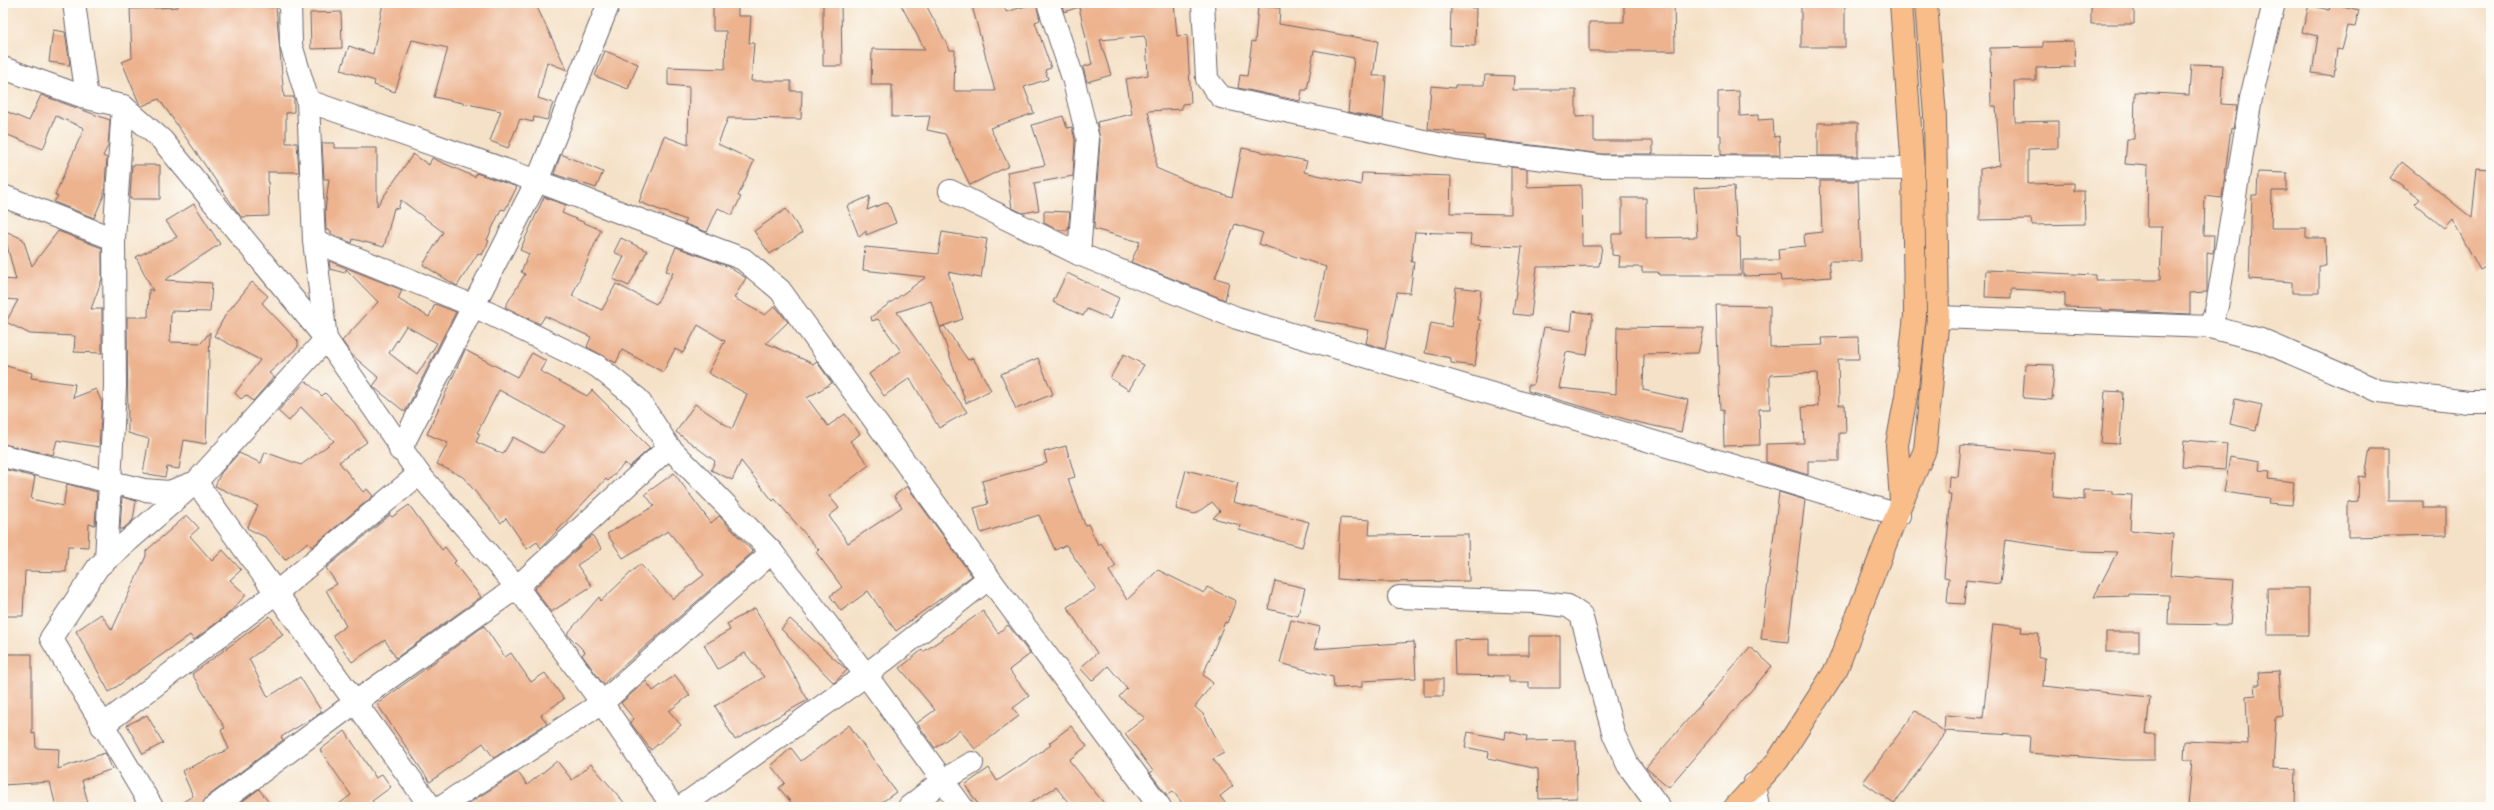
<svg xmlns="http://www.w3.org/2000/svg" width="2494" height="810" font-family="Pangolin,sans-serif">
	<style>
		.building { fill: #edb38f; fill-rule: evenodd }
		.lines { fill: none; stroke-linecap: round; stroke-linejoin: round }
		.minor-casing { stroke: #6c656c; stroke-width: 24 }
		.major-casing { stroke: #6c656c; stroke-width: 24 }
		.minor { stroke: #fff; stroke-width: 22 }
		.major { stroke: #f8bd89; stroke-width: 22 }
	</style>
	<rect width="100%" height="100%" fill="#fdfcf7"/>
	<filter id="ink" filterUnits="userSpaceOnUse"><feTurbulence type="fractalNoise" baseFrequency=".025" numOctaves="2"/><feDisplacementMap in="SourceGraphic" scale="8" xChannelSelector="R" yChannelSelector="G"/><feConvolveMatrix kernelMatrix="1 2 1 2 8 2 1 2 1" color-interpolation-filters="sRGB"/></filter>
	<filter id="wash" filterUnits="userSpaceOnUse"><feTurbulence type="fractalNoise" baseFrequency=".012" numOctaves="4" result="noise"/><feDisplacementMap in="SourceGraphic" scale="16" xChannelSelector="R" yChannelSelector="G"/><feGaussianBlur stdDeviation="0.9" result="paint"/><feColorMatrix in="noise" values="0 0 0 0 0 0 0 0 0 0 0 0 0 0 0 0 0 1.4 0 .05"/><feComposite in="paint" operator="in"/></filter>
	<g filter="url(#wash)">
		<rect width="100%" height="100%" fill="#f5e1c7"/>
		<g id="blocks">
			<g class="building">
				<path d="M178,3H269V7H276L284,97H294V112L286,113V143H297L299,172H268L269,216L241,217L159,99L142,106L139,103L122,62L132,58L130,9L178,7Z"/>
				<path d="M383,3H535L567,70L547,62L538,98L553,103L547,120L534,117L533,122L520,119L508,148L490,141L501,111L434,97L448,48L412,40L395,92L374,85L375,81L341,70L349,46L373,54Z"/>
				<path d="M713,3H738V16H751L749,43H754L751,81H791V91H802L801,119L728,118L718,144L754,161L738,196L741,197L732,215L718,208L707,232L685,224L686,220L639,202L664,136L688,145L689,87L668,85V67L725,69L726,31H713Z"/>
				<path d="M823,3H841L842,66H823Z"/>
				<path d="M900,3H925L950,50H955L954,91H995L972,6L981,3H1003L1006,12L1036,3L1040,20L1035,22L1051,68L1045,70L1048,79L1024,87L1034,113L990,128L1009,166L970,185L945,134L927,130L930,116L892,117V85H871L872,49L925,50Z"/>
				<path d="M1061,3H1174L1177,36L1187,35L1191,103L1182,104V109L1148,111L1156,147V168L1200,187L1232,197L1242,148L1307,161L1304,172L1361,185L1362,173L1451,176L1450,213L1511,214V167L1527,169V187L1581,185L1582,246H1602L1599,266L1537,267L1531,316L1513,314L1522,247L1470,245L1471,234L1415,232L1411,262H1414L1410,293L1397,292L1385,349L1366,343L1369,330L1314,320L1326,267L1259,244L1263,233L1235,224L1215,278L1229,282L1225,300L1131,262L1140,242L1094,229L1100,140L1097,122L1132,114L1126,79L1148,75L1146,40L1144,36L1100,40L1111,75L1087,82L1083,67L1092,64L1079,7L1064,12Z"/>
				<path d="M1624,3H1674L1675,51H1589V22H1624Z"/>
				<rect x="1801" y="3" width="44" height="44"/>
				<path d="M2091,3L2134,5V24H2091Z"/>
				<path d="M2331,3L2359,10L2355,27L2348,26L2342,50L2337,49L2334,76L2312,73L2318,36L2302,32L2309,5L2329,10Z"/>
				<path d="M1258,6L1280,8L1279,24L1378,41L1373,76H1386L1383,119L1348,112L1354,58L1314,50L1307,90H1302L1300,101L1238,88L1240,75L1247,76L1252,41L1255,42Z"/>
				<path d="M1451,7L1476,8L1475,46L1450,45Z"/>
				<path d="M341,12L342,48L311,49L310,13Z"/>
				<path d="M53,30L65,32L70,65L49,62Z"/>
				<path d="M2074,41L2075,67L2036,68V81H2014L2015,122L2058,121V148L2028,149V184L2074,183V191H2084L2085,224L2032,225L2031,219L1980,220V169L2000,165L1996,106H1991L1990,48L2043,47V42Z"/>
				<path d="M605,51L638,64L628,89L595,76Z"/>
				<path d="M2191,64L2223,65L2221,104L2237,105L2233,129L2231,128L2222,198L2205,196L2204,235H2214L2213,253L2207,252V292L2190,293V314L2101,310V308L2065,307V293L2049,291L2011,289V298L1985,297L1986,270L2095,275V280H2160L2162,227H2147L2148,166L2125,164L2127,139H2134L2135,92L2189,95Z"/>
				<path d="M1485,75L1514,76L1513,90H1576V117L1594,116V141H1653V154H1602L1484,139V136L1455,134V131L1428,129L1431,86L1455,88V85H1484Z"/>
				<path d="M1739,91L1740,116L1758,115V120L1773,119L1774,137L1779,136L1780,155H1721V135H1718V92Z"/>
				<path d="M41,95L110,120L108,146L103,156L107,158L104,195L94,218L54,202L58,196L55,195L84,128L56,116L43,149L3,133V110L29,121Z"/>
				<path d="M1063,116L1067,128L1072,127L1075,140L1073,176L1034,183L1039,210L1023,213L1012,208L1007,172L1045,165L1032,125Z"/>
				<rect x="1818" y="123" width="40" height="33"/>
				<path d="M322,143H334V148H377V206L413,154L429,165L432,158L475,177L476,173L517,187L505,210L501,209L487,240L489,241L482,255L478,253L457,286L423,265L443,232L401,200L398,209L394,208L384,247L353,239L352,243L331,234V231L326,230L325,211L329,179H324Z"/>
				<path d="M561,154L603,172L596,188L554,174Z"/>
				<path d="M2402,162L2472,218L2477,168L2491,169V264L2480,270L2452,219L2444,228L2415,204L2420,199L2390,178Z"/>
				<path d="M132,165H160V199H130Z"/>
				<path d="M2258,172L2287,173V191H2272L2271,228H2306V238H2325L2326,266H2319V293H2292V282L2249,279L2252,195H2257Z"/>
				<path d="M1820,181H1858L1861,261H1829L1831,277L1781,281L1780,275L1743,276V260H1779L1778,249L1805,246L1804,234L1822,232Z"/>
				<path d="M1734,186L1737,237H1740L1741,275H1659L1658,272H1642V267H1619L1620,256L1612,255V234H1622V198H1646V238L1697,237L1694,188Z"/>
				<path d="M870,196L867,210L888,202L896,223L866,235V231L859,237L847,206Z"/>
				<path d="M544,197L566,205L562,213L601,230L572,296L602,310L616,284L656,304L673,273L666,271L676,247L727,266L746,278L734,298L765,315L775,306L788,322L766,343L814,364L817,362L832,383L807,398L828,426L845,414L860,434L850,441L869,465L829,496L839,508L829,516L848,543L902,507L894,496L907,486L972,576L896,631L868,591L841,611L830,596L842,587L816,552L819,550L775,499L773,501L741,461L732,480L711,470L715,461L676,432L695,404L732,429L747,394L708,373L725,341L698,325L683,353L675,349L663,372L622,350L616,363L587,347L591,337L545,316L540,324L505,307L525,274L521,272L529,254L520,250Z"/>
				<path d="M194,204L220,244L165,280L212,283L210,312L171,311L170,342L201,343L210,332L206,444L184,440L179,469L167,467L165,477L143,473L149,439L128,433L127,317H148L149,289L153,291L136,257L177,237L166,221Z"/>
				<path d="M786,209L802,233L770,254L754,231Z"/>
				<path d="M1044,211L1070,212L1068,230H1057L1044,223Z"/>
				<path d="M3,230L23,239L32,266L58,231L102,248V279L91,309H102V353L74,352L75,336L30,334L6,322L18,300L3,299V279L16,280Z"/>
				<path d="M942,232L987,239L981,278L948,272L963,319L940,327L931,301L897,312L967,412L939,428L910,378L884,396L869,374L901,351L878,319L872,321L871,317L926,277L863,270L865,247L938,254Z"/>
				<path d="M621,238L647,251L629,286L613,279L624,257L614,252Z"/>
				<path d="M329,261L402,290L398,299L429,317L435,304L456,312L405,412L376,389L373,386L379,378L352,355L342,341L378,302L346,269L345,273L330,269ZM406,326L437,343L417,375L389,353Z"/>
				<path d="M1067,273L1119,298L1110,319L1087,309L1083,316L1053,302Z"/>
				<path d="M252,282L268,296L262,303L298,341V347L269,373L274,377L253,401L246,395L241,399L235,393L260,360L214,336L226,314Z"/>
				<path d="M1456,287L1481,290L1478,320H1481L1475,366L1451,363V358L1425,353L1431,323L1451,327Z"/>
				<path d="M1716,305L1770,306V347L1823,345L1822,338L1858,337L1859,359H1838L1839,405H1845L1846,433H1839V461H1808V475L1766,462V444L1804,443L1802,407L1818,406L1817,373L1770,375V409H1759L1760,445L1724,446L1723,410H1720Z"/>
				<path d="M1573,311L1593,314L1587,355L1566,352L1559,388L1616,394L1617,327L1704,328L1698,353L1644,354L1643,390L1688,400L1681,432L1632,421L1528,391V385H1533L1544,327L1571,331Z"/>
				<path d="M944,326L968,360L973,358L991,390L966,403L940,328Z"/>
				<path d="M465,350L517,377L532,353L546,361L540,371L587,396L592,390L650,448L629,467L625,463L608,481L606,479L541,548L537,542L527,549L506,518L501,523L463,477L437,464L448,443L427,434ZM499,390L565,426L543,453L513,437L503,454L476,442L480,434L477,433Z"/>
				<path d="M1124,354L1144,365L1129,390L1110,378Z"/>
				<path d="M1038,358L1053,394L1016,409L1001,374Z"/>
				<path d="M2025,364L2054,365L2052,400L2023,398Z"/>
				<path d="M3,365L32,373L31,378L75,384L73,398L96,389L102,403L99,447L57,440L53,455L3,444Z"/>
				<path d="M306,381L322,396L325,393L354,422L367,442L339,462L363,492L367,489L373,496L312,547L308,542L285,560L267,538L247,528L258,506L215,486L221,473L239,453L261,463L265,452L301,465L334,441L301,407L289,421L278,411Z"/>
				<path d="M2105,391L2123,392L2120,444L2101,443Z"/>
				<path d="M2235,399L2262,405L2256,430L2230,424Z"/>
				<path d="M2184,440L2227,444L2225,470L2182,467Z"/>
				<path d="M1961,445L2055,453L2053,497L2084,500V490L2113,491V494L2132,495L2130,530L2173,534L2170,576L2234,580L2230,625L2168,624L2169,595L2129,594V596L2094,597L2117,552L2081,551L2005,540L2000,584L1966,580L1964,604L1947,603L1949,578L1944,577L1951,494H1948L1949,476L1958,477Z"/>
				<path d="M1066,446L1075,477L1068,479L1085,525L1088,524L1098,545L1101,543L1116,566L1109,571L1127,600L1158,570L1204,593L1207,587L1236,601L1227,623L1225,622L1203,675L1213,683L1195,707L1204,715L1224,753L1213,759L1233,786L1220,796L1228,807H1185L1173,791L1167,795L1150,773L1153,771L1125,733L1145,718L1119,697L1127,688L1108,666L1092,681L1080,668L1097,653L1067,607L1096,589L1066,545L1055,550L1039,515L981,533L974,508L988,504L982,481L1047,463L1044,452Z"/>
				<path d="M2370,449H2388V501H2423V508H2446V535L2348,537V502L2358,501L2359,476L2365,477Z"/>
				<path d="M2230,457L2260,462L2259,470L2270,471L2269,479L2294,482L2292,505L2268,503L2269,498L2224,492Z"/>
				<path d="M3,469L35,477L31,499L63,506L67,484L97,492L95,525L89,524L88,547L68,546L66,572L25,571L23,616H3Z"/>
				<path d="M1186,470L1238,483L1233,502L1309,522L1302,547L1239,530L1240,525L1213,518L1220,511L1212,502L1195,514L1176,509Z"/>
				<path d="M674,473L711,523L719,516L753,552L603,684L582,655L585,652L567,634L599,597L601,601L640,564L673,599L704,575L668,531L623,558L607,534L654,506L645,494Z"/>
				<path d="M1779,492L1805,500L1788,642L1761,639Z"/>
				<path d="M122,497L136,501L133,520L123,529H120Z"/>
				<path d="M409,505L442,550L445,547L456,561L454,563L481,597L396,658L385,640L352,662L333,635L346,626L326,590L337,584L326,568L390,515L392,517Z"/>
				<path d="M187,515L199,528L190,536L212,561L223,550L241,570L230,580L246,595L228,614L194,640L190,635L109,692L76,631L101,614L112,630L146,556V551Z"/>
				<path d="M1340,518L1370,520L1369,535L1468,534L1469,581L1379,582L1337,579Z"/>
				<path d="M592,535L602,549L577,565L592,586L551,612L534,589Z"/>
				<path d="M1275,581L1305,588L1298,616L1268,609Z"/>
				<path d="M2267,588H2309V635H2268Z"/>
				<path d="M755,608L808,700L735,740L715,706L764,677L745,653L718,669L704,645L730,630L727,624Z"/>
				<path d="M983,611L998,633L1008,625L1030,654L1009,670L1029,696L1013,708L1019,716L975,749L960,730L935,748L917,723L935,710L900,668L922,650L923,652Z"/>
				<path d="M270,616L283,635L249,659L268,697L300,677L322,712L281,737L283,740L207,797L202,807H174L193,796L182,771L229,749L221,730L225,728L192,674Z"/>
				<path d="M790,619L847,670L834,683L781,629Z"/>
				<path d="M1291,620L1320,627L1314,649L1414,642L1416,678L1362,681V687L1334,688L1333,677L1280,663Z"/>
				<path d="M1993,624L2022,627L2021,632L2039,633L2038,658H2045L2043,686L2150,697L2146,734H2155V760H2123L2029,753L2030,736L1944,731L1945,715L1983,718Z"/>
				<path d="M484,626L505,657L511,653L531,682L545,673L564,699L541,715L547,723L494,758L483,743L430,782L377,704Z"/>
				<rect x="2106" y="632" width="33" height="20"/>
				<path d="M1529,636H1560V688H1529V682H1509V676L1455,675L1454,640L1489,639V655H1529Z"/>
				<path d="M1750,647L1772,666L1669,787L1646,768Z"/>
				<path d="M3,654H32V734L35,733L36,748L59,749L58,769L105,753L107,756L112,769L82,780L89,807H56L50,782L3,785Z"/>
				<path d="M2279,671L2282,716L2276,717L2273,768L2296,769L2295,807H2188L2192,760H2184L2185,741L2248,744L2246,696L2256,695L2255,685H2260L2259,672Z"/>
				<path d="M675,675L690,695L669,711L681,725L651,750L630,722L634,719L621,703L646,681L653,691Z"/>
				<rect x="1424" y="679" width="19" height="17"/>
				<path d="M1916,711L1946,733L1894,804L1863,782Z"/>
				<path d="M147,715L163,743L143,754L127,725Z"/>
				<path d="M849,725L896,792L875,807H795L779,788L785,783L771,766L791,748L801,761Z"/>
				<path d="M1071,726L1087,746L1069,760L1107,807H1072L1056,787L1024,807H980L965,785L989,768L997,781L1051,745L1049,743Z"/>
				<path d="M345,731L376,778L382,774L391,787L372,801L377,807H335L351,795L320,750Z"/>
				<path d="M1506,731L1527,736L1526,741L1576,740L1577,798L1539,799L1538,769L1488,758L1489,752L1465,747L1468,732L1505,739Z"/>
				<path d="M557,761L572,780L591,764L628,807H463L518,772L527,785Z"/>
				<path d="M259,789L272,807H235Z"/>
			</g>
		</g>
	</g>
	<g filter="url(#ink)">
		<use href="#blocks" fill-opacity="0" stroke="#6c656c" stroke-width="1"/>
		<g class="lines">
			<g class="minor-casing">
				<g id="minor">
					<path d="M74,3L87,98"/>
					<path d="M1048,3L1073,78L1088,139L1079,254"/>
					<path d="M1203,3L1207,79L1221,97L1456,148L1601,166L1913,169"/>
					<path d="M3,68L87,98L123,106L162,140L326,339L419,474L517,587L602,703L673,807"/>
					<path d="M308,101L537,181L743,259L780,290L989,578L1160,807"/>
					<path d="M950,191L1079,254L1237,318L1899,515"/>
					<path d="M3,196L114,239"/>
					<path d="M314,241L474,306L597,366L638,399L669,447L772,552L866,675L962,807"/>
					<path d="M1938,317L2210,327L2261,340L2379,391L2468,402H2491"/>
					<path d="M2210,327L2217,306L2251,98L2274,3"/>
					<path d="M400,450L537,181L609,3"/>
					<path d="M3,456L144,490L169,492L196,482L326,339L314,241L308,101L291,45L290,3"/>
					<path d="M106,560L115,386L114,239L123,106"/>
					<path d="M1399,597L1533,602L1568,606L1581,615L1614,735L1628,765L1659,807"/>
					<path d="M102,726L277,592L419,474"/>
					<path d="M1754,784L1758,807"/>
					<path d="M152,807L51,638L98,567L196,482L431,807"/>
					<path d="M214,807L357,701L517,587L669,447"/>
					<path d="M440,807L602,703L772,552"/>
					<path d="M681,807L866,675L989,578"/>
					<path d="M909,807L942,781L972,763"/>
				</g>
			</g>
			<g class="major-casing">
				<g id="major">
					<path d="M1901,3L1913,169L1915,315L1906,396L1897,445L1901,501"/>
					<path d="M1735,807L1778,760L1837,668L1901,504L1925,450L1938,317L1935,116L1926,3"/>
				</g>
			</g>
			<use href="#minor" class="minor"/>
			<use href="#major" class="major"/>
		</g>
	</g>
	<rect width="2494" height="810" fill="none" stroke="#fdfcf7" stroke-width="16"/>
</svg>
